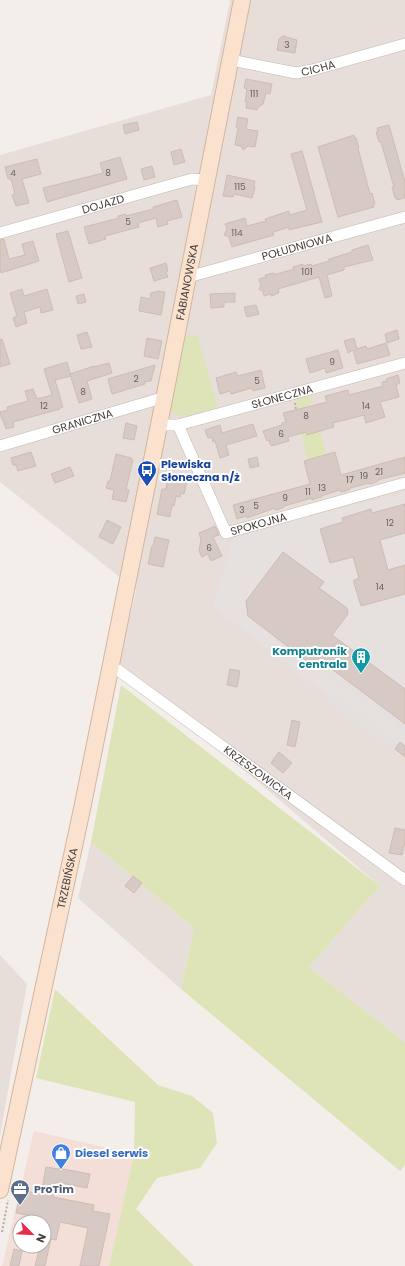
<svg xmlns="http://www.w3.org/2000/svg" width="405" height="1266" font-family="Poppins,sans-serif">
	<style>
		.residential { fill: #e7ded9 }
		.commercial { fill: #f3dfd8; fill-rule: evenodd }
		.industrial { fill: #e6e0df }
		.green { fill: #dee4b7 }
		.parking { fill: #e3e0de }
		.building { fill: #d7c9c4; stroke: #cfbcb4 }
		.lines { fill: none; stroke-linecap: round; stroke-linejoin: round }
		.street-casing { stroke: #c2b6b0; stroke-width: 12 }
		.secondary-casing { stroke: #d2b5a0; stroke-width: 18 }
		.path { stroke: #bfaaa0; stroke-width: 2; stroke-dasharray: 2 2; stroke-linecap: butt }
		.street { stroke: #fff; stroke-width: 11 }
		.secondary { stroke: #fae2ce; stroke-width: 16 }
		.labels { text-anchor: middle; stroke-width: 4; stroke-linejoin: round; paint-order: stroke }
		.number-label { font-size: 9px; fill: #6b605c }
		.street-label { font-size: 11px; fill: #473d39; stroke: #fff }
		.transit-label { font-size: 11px; font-weight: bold; fill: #164399; stroke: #fff; text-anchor: start }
		.culture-label { font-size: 11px; font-weight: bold; fill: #0d838f; stroke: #fff; text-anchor: end }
		.shop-label { font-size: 11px; font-weight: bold; fill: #366cbe; stroke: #fff; text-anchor: start }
		.service-label { font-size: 11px; font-weight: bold; fill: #4e5e75; stroke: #fff; text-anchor: start }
	</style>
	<rect width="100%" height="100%" fill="#f4eeea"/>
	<g class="residential">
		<path d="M230,0H405V494L234,535L405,756V1042L309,967L380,886L119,663L136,590L0,482V155L211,95Z"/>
		<path d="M91,842L194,928L181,989L78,898Z"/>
		<path d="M0,955L27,984L0,1136Z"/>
	</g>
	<path class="commercial" d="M34,1131L134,1154L109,1266H2ZM20,1222H44V1246H20Z"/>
	<path class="industrial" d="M405,494V756L213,606L234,535Z"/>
	<g class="green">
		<path d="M197,335L218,408L180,417L175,415L170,410L185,336Z"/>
		<path d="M310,395L312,404L304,406V408L298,410L295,399Z"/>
		<path d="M320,431L326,455L308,460L301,434L306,432L307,435Z"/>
		<path d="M121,685L380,886L309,967L405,1042V1165L400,1171L181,989L194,928L91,842Z"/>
		<path d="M55,989L158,1085L192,1096L213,1113L217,1143L200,1168L157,1178L136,1209L194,1266H109L134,1154L135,1102L36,1078Z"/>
	</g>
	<g class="parking">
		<path d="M317,661L405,727V733L314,666Z"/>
		<path d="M335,693L400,741L394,749L329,701Z"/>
	</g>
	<g class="building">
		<path d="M283,36L297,40L295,53L277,50L279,39Z"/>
		<path d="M246,79L272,84L270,94L266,93L263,104L258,107L257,110L246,108L247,102H245L247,89L244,88Z"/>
		<path d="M238,117L248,119L246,129L258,131L255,147L248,146L243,150L241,146L235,145L238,128L236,127Z"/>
		<path d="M137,122L139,130L125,134L123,125Z"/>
		<path d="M389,125L405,182V198L397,200L396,197L395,198L392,187H394L381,142H379L376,132L378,131L377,128Z"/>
		<path d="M354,135L355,138H356L359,148H358L370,194L372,193L375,204H373L374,207L338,217L318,147Z"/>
		<path d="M181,149L185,162L174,165L171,152Z"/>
		<path d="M302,151L322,222L289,230V227L280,230L273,232L274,235L232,247L229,237L224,235L227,229L225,224L245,218L247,226L266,221L265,219L289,211V215L307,210L291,154Z"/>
		<path d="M120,157L127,179L47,202L43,188L103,173L100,163Z"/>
		<path d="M37,159L41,174L22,179L29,203L16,206L12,195L15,194L13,186L11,179H8L5,167Z"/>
		<path d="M152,166L155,177L144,180L141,169Z"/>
		<path d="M227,175L255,181L254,186L255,188L252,198L234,194L233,197L223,196Z"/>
		<path d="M177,200L182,217L167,221L168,224L158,227L156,218L138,223L139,227L105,236L106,239L89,244L84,227L119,218L118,216L126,214V216L153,209V207Z"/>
		<path d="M68,231L82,278L69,282L56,234Z"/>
		<path d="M4,239L9,259L25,255L22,244L33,241L39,261L1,273L0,268V240Z"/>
		<path d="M368,245L373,260L344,267V270L327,275L332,296L325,298L319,277L278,289L279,293L271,296V294L264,296L263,291L259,289L261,286L259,279L266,277L265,275L274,273V275L294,269L293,267L303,264V266L311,264L312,266L329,261V259L352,252V250Z"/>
		<path d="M166,263L168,271L166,272L168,277L154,281L150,268Z"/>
		<path d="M22,289L24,296L47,289L53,310L41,313L40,307L24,312L27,323L16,327L13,318L17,316L10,293Z"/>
		<path d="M159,291L165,292L161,315L139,311L141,297L150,299L151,293Z"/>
		<path d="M235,293V302H224V307L211,308L210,294Z"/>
		<path d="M84,294L86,302L78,304L76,296Z"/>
		<path d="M256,305L259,314L247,317L244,307Z"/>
		<path d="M397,330L399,339L387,343L385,334Z"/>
		<path d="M87,332L92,347L81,349L77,335Z"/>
		<path d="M147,338L162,341L158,359L144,356Z"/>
		<path d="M354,338L357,349H356L366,346L367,349L386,343L390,355L357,364L353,350L348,353L344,341Z"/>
		<path d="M0,339H2L10,364L0,367Z"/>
		<path d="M338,350L343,368L326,373L325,368L310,373L306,359Z"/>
		<path d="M67,362L71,376L55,380L63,407L60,408V409L13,422L14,427L6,429L3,420H2L0,412L8,410L7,407L28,401L25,391L33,389L37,399L52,395L44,369Z"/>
		<path d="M109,363L112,373L87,381L92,399L79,403L70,374L94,366V367Z"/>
		<path d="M155,365L151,381L144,382L145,384L112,394L108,379Z"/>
		<path d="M261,370L265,388L253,391L252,388L231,394L230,391L220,394L216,378L236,372L238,376Z"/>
		<path d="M398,375L400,383L396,385L399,397L380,402L385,417L366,423L364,415L333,423L334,427L307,435L306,432L288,437L289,441L271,446L269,440L267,441L263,431L282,425V423L286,422L283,413L327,402L325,396L348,390L349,395L383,386L382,382L387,381L386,379Z"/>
		<path d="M126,423L137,426L134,440L123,438Z"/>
		<path d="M253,424L257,436L226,445L229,455L220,458L215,441L213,442L212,437L208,438L205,430L220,425L222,433Z"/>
		<path d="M31,452L36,466L18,471L16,465H13L11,458Z"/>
		<path d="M335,452L341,475L405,457V473L378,480V481L374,483L369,484V483L350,488V489L346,491L341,492L340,490L321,496L322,497L317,498L312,500V498L284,506V507L280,509L275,510V508L247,518L246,516L237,519L233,505L310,484L304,461Z"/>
		<path d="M116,454L131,458V459L133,460L126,489L129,490L126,502L112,499L114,490L106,488L108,481H110Z"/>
		<path d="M257,457L259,466L250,468L248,459Z"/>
		<path d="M70,467L74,476L55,483L51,474Z"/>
		<path d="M168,477L187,481L184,494L181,493L180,497L176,496L174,506L172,505L170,517L157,514L162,489H166Z"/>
		<path d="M405,504V533L380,540L388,570L405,565V594L361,606L354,583V580L359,578L353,557L330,563L320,529L343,522L342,518L371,509L372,513Z"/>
		<path d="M107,520L121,527L113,544L99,537Z"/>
		<path d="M215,526L219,535L213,537L222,556L211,561L208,554L202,557L199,551L201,540L199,533Z"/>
		<path d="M155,537L169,540L163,567L148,564L152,546H153Z"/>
		<path d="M283,552L324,582L319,588L347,608L348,614L332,635L405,689V724L317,658L312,665L248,616L246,601Z"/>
		<path d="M230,669L240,671L237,687L227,685Z"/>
		<path d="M292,720L300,722L295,747L287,745Z"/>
		<path d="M400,742L405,746V757L395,749Z"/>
		<path d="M279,752L292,763L283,773L271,763Z"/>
		<path d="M395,828L405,830V842L402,855L389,853Z"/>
		<path d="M133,876L142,883L134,893L125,886Z"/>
		<path d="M46,1167L58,1169V1168L90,1174L87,1188L56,1182L53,1197L94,1205L93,1211L110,1214L99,1266H80L88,1228L60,1222L56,1240L51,1239L45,1266H35L40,1246H44V1222H31L32,1216L16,1213L21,1190L41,1194Z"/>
		<path d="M14,1249L22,1251L19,1266H10Z"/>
	</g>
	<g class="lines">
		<g class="street-casing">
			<g id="street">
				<path id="s1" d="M231,60L296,73L312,70L405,44"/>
				<path id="s2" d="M0,233L192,179L207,180"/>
				<path id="s3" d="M188,277L405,217"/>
				<path id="s4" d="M159,425H178L405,363"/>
				<path id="s5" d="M178,425L226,533L405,483"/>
				<path id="s6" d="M0,446L165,397"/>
				<path id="s7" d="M110,668L118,670L405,880"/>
			</g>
		</g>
		<g class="secondary-casing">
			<g id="secondary">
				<path id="s8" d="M0,1190L82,809L159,425L242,0"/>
			</g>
		</g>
		<g class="path">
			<path d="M295,403L296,410"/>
			<path d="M2,1232L8,1200"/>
		</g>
		<use href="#street" class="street"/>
		<use href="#secondary" class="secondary"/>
	</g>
	<defs>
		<g id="bus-pin" transform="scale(1)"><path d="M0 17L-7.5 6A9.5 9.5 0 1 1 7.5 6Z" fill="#1a4fb4" stroke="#fff"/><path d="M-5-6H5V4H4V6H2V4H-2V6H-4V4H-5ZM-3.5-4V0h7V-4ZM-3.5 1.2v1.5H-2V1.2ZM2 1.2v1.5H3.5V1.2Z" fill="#fff"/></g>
		<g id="building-pin" transform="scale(1)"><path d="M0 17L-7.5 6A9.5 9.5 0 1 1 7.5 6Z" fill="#0f9aa8" stroke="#fff"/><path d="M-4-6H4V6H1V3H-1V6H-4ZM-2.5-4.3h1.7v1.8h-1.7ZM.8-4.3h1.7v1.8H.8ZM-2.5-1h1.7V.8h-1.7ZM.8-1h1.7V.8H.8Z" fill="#fff"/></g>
		<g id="shop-pin" transform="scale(1)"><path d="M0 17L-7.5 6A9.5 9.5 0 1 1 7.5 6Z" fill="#3f7fe0" stroke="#fff"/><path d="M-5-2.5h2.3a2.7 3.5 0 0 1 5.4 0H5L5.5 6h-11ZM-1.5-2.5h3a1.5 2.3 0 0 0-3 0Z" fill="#fff"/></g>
		<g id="office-pin" transform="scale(1)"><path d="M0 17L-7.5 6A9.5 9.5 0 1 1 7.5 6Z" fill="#5c6f8a" stroke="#fff"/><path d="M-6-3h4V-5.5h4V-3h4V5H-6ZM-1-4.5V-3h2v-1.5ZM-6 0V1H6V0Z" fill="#fff"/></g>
	</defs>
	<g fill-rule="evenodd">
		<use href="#bus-pin" x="147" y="470"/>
		<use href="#building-pin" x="361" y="657"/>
		<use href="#shop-pin" x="61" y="1153"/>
		<use href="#office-pin" x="20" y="1189"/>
	</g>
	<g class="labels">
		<g class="number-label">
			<text x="287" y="48">3</text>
			<text x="254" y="97">111</text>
			<text x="13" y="176">4</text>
			<text x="108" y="176">8</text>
			<text x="240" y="190">115</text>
			<text x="128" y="225">5</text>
			<text x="237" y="236">114</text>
			<text x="307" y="275">101</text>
			<text x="332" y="365">9</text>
			<text x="136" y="382">2</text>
			<text x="257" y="384">5</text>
			<text x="83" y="395">8</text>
			<text x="44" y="409">12</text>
			<text x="366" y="409">14</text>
			<text x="306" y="419">8</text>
			<text x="281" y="437">6</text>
			<text x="379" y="475">21</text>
			<text x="364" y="479">19</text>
			<text x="350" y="483">17</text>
			<text x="322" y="491">13</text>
			<text x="308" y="495">11</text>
			<text x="285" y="501">9</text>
			<text x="256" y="509">5</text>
			<text x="242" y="513">3</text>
			<text x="390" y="526">12</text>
			<text x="209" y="551">6</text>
			<text x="380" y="590">14</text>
		</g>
		<g class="street-label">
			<text dy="4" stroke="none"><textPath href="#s1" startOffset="89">CICHA</textPath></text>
			<text dy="4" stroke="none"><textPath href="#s2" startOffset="107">DOJAZD</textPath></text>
			<text dy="4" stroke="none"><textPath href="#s3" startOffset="113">POŁUDNIOWA</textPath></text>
			<text dy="4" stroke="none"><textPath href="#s8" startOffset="927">FABIANOWSKA</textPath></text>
			<text dy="4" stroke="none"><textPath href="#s4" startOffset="127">SŁONECZNA</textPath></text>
			<text dy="4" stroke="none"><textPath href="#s6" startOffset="86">GRANICZNA</textPath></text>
			<text dy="4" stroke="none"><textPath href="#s5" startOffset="152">SPOKOJNA</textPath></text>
			<text dy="4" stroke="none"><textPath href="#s7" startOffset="182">KRZESZOWICKA</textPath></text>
			<text dy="4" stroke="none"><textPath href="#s8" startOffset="319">TRZEBIŃSKA</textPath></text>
		</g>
		<g class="transit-label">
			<text x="161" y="468">Plewiska<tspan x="161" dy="13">Słoneczna n/ż</tspan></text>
		</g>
		<g class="culture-label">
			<text x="347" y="655">Komputronik<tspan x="347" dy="13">centrala</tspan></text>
		</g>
		<g class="shop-label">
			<text x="75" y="1157">Diesel serwis</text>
		</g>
		<g class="service-label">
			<text x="34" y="1193">ProTim</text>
		</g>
	</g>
	<g transform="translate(32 1234) rotate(114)"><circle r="19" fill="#ffffff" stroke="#b5b1b0"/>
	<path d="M0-3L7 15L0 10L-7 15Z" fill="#e82d4b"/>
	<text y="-6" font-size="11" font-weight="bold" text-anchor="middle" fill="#473d39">N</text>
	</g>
</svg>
